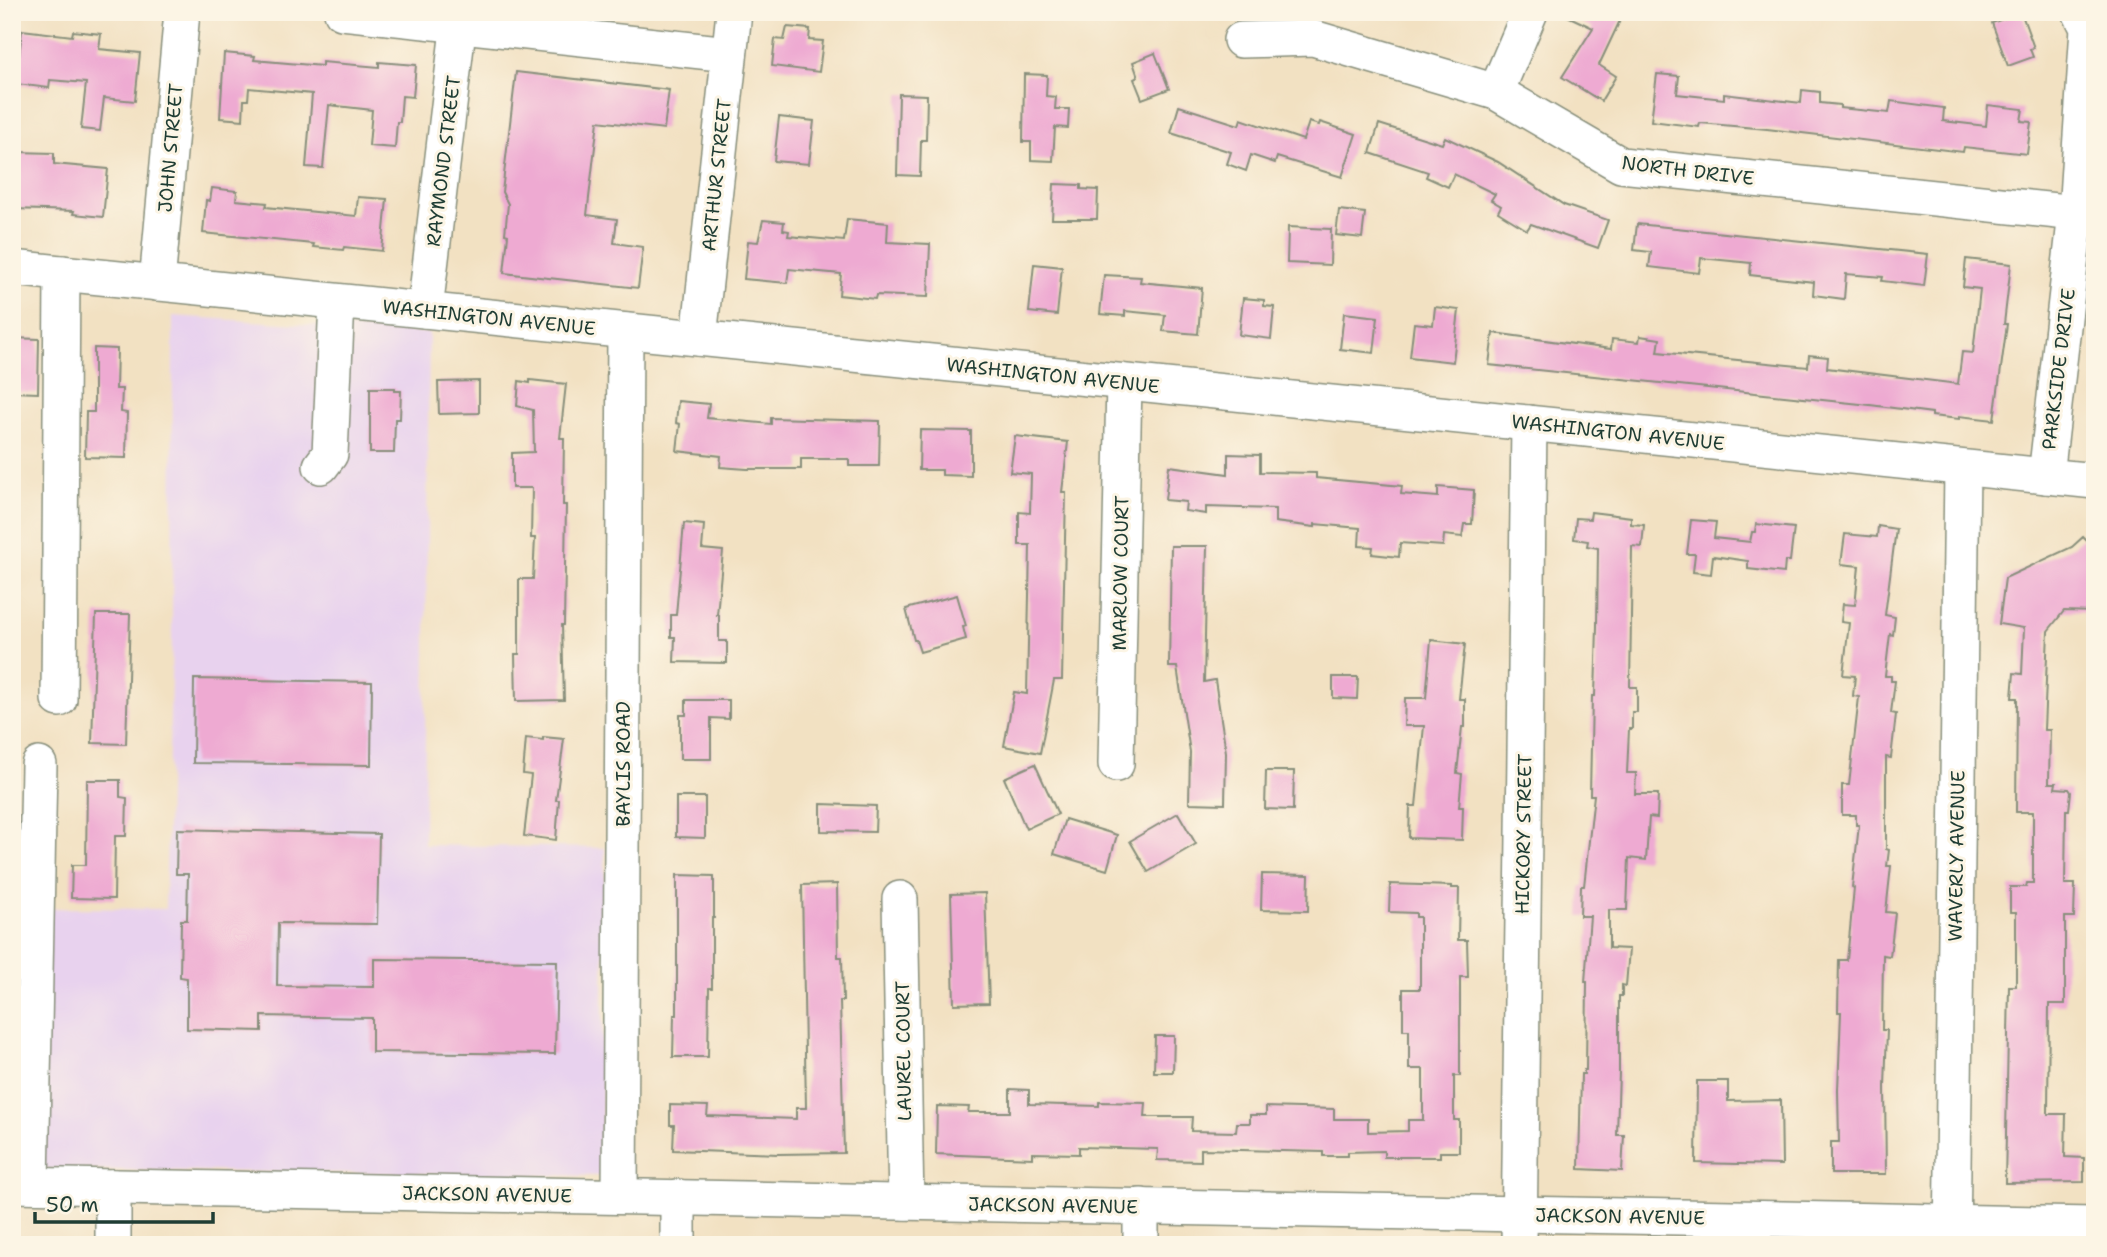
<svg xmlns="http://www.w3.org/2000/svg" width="2107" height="1257" font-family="'Shantell Sans',sans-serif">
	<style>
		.built { fill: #e8d2ee }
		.building { fill: #eeaad2 }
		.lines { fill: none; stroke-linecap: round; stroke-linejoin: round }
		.minor-casing { stroke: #888f7b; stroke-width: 38 }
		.minor { stroke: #fff; stroke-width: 35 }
		.labels { text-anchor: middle; stroke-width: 6; stroke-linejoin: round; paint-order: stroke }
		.street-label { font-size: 19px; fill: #1f3d34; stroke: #fcf5e5 }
	</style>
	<rect width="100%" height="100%" fill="#fcf5e5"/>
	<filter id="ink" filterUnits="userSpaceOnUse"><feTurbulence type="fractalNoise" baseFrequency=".0143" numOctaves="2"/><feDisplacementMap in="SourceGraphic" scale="14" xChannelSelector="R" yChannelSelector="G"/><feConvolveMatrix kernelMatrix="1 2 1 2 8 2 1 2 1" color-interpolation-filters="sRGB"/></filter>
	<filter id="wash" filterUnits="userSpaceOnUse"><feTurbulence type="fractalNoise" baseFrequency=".00686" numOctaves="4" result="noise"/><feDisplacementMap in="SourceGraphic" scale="28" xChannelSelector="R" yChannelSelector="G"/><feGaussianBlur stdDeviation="1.57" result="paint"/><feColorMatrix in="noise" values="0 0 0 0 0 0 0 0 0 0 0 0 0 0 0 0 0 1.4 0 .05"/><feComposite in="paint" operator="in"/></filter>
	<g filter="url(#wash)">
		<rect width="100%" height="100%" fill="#f2e1c2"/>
		<g class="built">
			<path d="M173,316L429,333L424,845L605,848L601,1176L41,1169L44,908L165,909L172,637Z"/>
			<path d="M1743,1224L2095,1228V1245H1743Z"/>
		</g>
		<g id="blocks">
			<g class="building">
				<path d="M1559,12H1624L1599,65L1616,76L1601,101L1562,77L1593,28Z"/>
				<path d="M2021,12L2034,48L2030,49L2033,57L2008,66L1992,23Z"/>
				<path d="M787,27L810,29L809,40L823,41L819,72L772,66L775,39L784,40Z"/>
				<path d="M22,30L72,36L73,31L101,34L99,49L140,53L135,101L104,98L100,131L81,129L86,83L50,80L49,88L16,84Z"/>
				<path d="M224,53L255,56L254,60L322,66V62L379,67V62L416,65L413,97L402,96L400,122H397L395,148L369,146L372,110L329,105L323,168L306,167L312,94L249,88L248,100H244L243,120L220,118Z"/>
				<path d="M1155,53L1169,89L1142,99L1134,79L1138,77L1133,62Z"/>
				<path d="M516,72L669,90L664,129L598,121L587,215L617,219L614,243L643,247L638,288L504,273L508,235L505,234L508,204L502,192Z"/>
				<path d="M1024,74L1047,75L1046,96L1056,97L1055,109H1069L1068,128L1055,127L1053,161L1031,160V142H1023Z"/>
				<path d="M1657,74L1679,76L1677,94L1724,99V94L1801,103L1802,90L1820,92V103L1840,105V108L1889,113L1891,101L1944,108L1943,121L1986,126L1988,105L2023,109L2021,121L2031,122L2027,154L1964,147L1963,152L1767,129L1700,123L1699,127L1651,121Z"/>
				<path d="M899,94L927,95L926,140H921L920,176L897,175Z"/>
				<path d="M1179,106L1239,125L1241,119L1303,140L1309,122L1319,125L1320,122L1356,134L1342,177L1277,157L1275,163L1251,155L1246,171L1227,164L1231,152L1171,133Z"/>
				<path d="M779,117L814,121L809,164L774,161Z"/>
				<path d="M1379,124L1442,144L1445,137L1498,162L1564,205L1608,220L1598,248L1531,224L1527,230L1498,212L1501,206L1491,200L1495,194L1454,174L1448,187L1426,177L1428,172L1370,153Z"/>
				<path d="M16,152L54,153V164L108,169L103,217L73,214L74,211L14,209Z"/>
				<path d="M1054,184L1081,185V189L1098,190L1097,219H1052Z"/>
				<path d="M212,188L237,191L236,200L267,203L266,207L356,216L358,197L387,199L382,251L344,247L343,250L313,247L314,244L203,233L206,200L210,201Z"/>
				<path d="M1339,210L1365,213L1362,238L1336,235Z"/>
				<path d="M847,219L888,223L887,242L930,244L928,297L876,295L875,299L839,295L841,274L789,269L787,283L744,279L748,241L758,242L763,220L784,222L783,230L789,231L788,236L844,241Z"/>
				<path d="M1637,224L1928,254L1924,286L1882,281L1883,277L1846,274L1844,299L1813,295L1814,282L1750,275L1751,263L1701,258L1699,273L1649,267L1651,252L1634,250Z"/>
				<path d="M1288,227L1331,229L1330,265L1287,263Z"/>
				<path d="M1966,259L2011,264L2004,324H2007L1994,420L1959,416V419L1932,416V413L1870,405L1489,365L1493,333L1611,349L1612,339L1639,342L1640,336L1660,339L1658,352L1808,367L1809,355L1828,357L1827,368L1958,384L1962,352L1973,353L1980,289L1963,287Z"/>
				<path d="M1034,264L1062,267L1057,315L1029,312Z"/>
				<path d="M1104,275L1141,277L1140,282L1202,288L1198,334L1163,331L1165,315L1125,311V316L1100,314Z"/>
				<path d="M1243,298L1264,300V306L1274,307L1271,339L1239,335Z"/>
				<path d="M1435,307L1459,310L1453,362L1410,357L1414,323L1433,325Z"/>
				<path d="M1344,313L1378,317L1374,353L1340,349Z"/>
				<path d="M12,338L39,339L38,393L12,392Z"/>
				<path d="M94,348L117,349L116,389H122L121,412L127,413L126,458L85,457L86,412H94Z"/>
				<path d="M530,380L566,384L560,438H564L563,505H566L564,625H562L564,700L516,701L515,654H519V579H533L535,538H531L532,488H512V453L534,452L533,410L517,406L519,381L530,383Z"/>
				<path d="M479,381V413L439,414L438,382Z"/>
				<path d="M370,388H395V391H401L400,419H395L394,453H370Z"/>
				<path d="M678,401L709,404L707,418L771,424V418L880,421L879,466H849V459H801V469H747L720,467L721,456L677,451L680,424L676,423Z"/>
				<path d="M920,430L971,431V476L942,475V470H919Z"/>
				<path d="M1015,436L1068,442L1062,492H1066L1062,680H1054L1040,753L1004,746L1014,692L1027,694L1030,545H1019V512L1030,513L1031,474L1010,472Z"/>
				<path d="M1228,454L1260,455V472L1316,473V478L1402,486L1401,494L1438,497V487L1474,490L1472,524H1464L1462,537L1444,535L1443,546L1400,543L1399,557L1372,554L1373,547L1359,546L1360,528L1315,524V527L1275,522V509L1206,507V514L1185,511L1186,502L1165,500L1169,466L1228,474Z"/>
				<path d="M1591,512L1631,517V524L1644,525L1642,547L1632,546L1630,687H1637V712H1632V729H1629L1627,773H1636L1635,794H1658L1657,818L1649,817L1646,860L1629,858L1627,910H1609V948L1629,949L1626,986L1622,985V996H1619V1072L1617,1135H1624L1622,1171L1579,1169L1581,1074H1584V1070H1586L1587,982H1585L1590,916H1580L1581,886H1584L1594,795H1590L1592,696H1595L1597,626L1598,548L1587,546L1588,541L1574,539L1576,518L1590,519Z"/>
				<path d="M1691,520L1716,522L1714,538L1750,542L1752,532H1755L1756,524L1794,528L1790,561H1785L1784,573L1748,569V561L1713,556L1711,574L1693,572L1695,554H1687Z"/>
				<path d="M684,523L704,525L702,549L723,551L717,615H719V641H727V663L674,662L675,637H671V615H676Z"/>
				<path d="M1878,526L1896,529L1885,615L1895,617L1893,635L1890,634L1885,676H1891V681H1895L1891,713L1896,714L1891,758L1886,757V849L1889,850L1887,866H1891L1886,912L1895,913L1890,956L1883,955L1882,1030H1887L1885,1087L1886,1174H1831V1142H1839L1838,1090L1841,1012H1838L1839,960H1847L1854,888L1852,887L1859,825H1856V815H1842V785H1849L1859,697L1853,696L1855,676L1843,675L1849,623L1841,622L1843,604L1855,605L1859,566L1841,564L1845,534L1877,537Z"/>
				<path d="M2083,537L2087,541H2095V612L2064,611L2048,631L2044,730H2050L2049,783H2056L2055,788L2069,789L2071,792L2069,810H2066L2065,884H2075L2074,917H2065V1004H2049L2048,1114H2066L2065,1157L2084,1158V1182L2005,1183L2009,986H2016V912H2010V887H2026L2027,883H2033V812H2016L2017,698H2012L2014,673L2022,674L2024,628L1999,624L2005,578L2072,547Z"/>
				<path d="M1171,546H1207L1204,682L1215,680L1226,752L1225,804L1189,803L1190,752L1177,667H1169Z"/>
				<path d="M957,595L966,626L963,627L966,639L920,652L916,640H914L906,609Z"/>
				<path d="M96,614H130L126,744L92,743Z"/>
				<path d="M1431,640L1465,644L1459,699H1465V727H1462L1457,773L1462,774L1459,807H1463L1462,840L1409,838L1410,806H1416L1424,726H1404L1405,698H1426Z"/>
				<path d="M1333,677H1358L1357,699L1333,698Z"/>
				<path d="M194,679L372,682L371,765L193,763Z"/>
				<path d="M686,700H729V719L711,718V759H680V715H686Z"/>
				<path d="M543,737L564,739L556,800H559L556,840L524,836L531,775L523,774L526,738L543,740Z"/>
				<path d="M1035,764L1058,814L1026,829L1004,778Z"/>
				<path d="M1266,771H1294L1293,810L1265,809Z"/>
				<path d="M87,780H120V797L127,798L126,836H115L114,899L71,898L72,865H86Z"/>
				<path d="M676,797H705V838L676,837Z"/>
				<path d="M821,804L876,806L875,832L821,831Z"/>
				<path d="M1178,813L1196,844L1148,872L1130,841Z"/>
				<path d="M1065,819L1117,835L1107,870L1054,854Z"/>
				<path d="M177,829L379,834L377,924L278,923L277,986L374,987V959L557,961L555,1054L372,1052V1018L262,1016V1031L187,1029V978L180,977L181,920H187L188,874H176Z"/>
				<path d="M1262,874L1309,875L1308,911L1261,910Z"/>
				<path d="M677,875L714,876V918H712V988H709L708,1057H673L674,1015H677Z"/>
				<path d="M837,884L838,957H842L843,1001H840L844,1153L778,1154L673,1150L674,1125H670V1105L708,1106L707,1116L796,1119V1108H806L802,885Z"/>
				<path d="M1390,884L1452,886V888H1459L1458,940H1467L1468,977H1460V1076H1454V1120H1459V1152H1440V1157H1384V1151L1348,1152V1156H1323V1152L1201,1149V1161L1157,1160L1158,1149L1079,1147V1154L1032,1153V1158L936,1154L937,1106L969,1107L968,1112H1010V1089L1029,1090V1104L1099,1106V1102L1146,1103L1145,1117H1192L1191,1131L1236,1132L1237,1123H1250V1115H1266V1107L1334,1109V1119H1368V1132L1408,1131V1120H1423V1069H1409V1030H1403V989H1420V917H1416V913L1389,912Z"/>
				<path d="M985,893L989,1003L954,1004L951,894Z"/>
				<path d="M1155,1036H1174L1173,1072H1154Z"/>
				<path d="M1697,1081H1728V1101L1781,1100L1782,1165L1696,1163Z"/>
			</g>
		</g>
	</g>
	<g filter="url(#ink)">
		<use href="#blocks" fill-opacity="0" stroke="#888f7b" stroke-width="2"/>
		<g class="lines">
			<g class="minor-casing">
				<g id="minor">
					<path d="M342,12L729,54"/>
					<path d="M1241,40L1313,38L1496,92L1621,165L2076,213"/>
					<path d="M1496,92L1530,12"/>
					<path d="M12,268L2095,481"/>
					<path d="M157,283L182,12"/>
					<path d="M425,310L460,12"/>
					<path d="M699,338L734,12"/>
					<path d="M321,466L330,454L337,302"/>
					<path d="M2046,476L2076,213L2088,28L2080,12"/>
					<path d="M59,699L62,273"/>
					<path d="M1116,764L1124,382"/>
					<path d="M900,899L906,1202"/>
					<path d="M12,1185L2095,1225"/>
					<path d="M31,1185L39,765"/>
					<path d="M113,1187V1245"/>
					<path d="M620,1196L625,331"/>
					<path d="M678,1197V1245"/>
					<path d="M1141,1206V1245"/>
					<path d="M1519,1245L1529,423"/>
					<path d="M1952,1245L1962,468"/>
				</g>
			</g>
			<use href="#minor" class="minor"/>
		</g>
	</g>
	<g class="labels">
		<g class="street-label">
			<text transform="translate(170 148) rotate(-85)" y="7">JOHN STREET</text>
			<text transform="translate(443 161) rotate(-83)" y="7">RAYMOND STREET</text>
			<text transform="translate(1688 170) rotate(7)" y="7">NORTH DRIVE</text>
			<text transform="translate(716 175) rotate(-84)" y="7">ARTHUR STREET</text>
			<text transform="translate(489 317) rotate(6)" y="7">WASHINGTON AVENUE</text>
			<text transform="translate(2058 369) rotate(-83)" y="7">PARKSIDE DRIVE</text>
			<text transform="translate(1053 375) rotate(6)" y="7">WASHINGTON AVENUE</text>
			<text transform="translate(1618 432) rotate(6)" y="7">WASHINGTON AVENUE</text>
			<text transform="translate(1120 573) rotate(-89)" y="7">MARLOW COURT</text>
			<text transform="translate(623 764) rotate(-90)" y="7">BAYLIS ROAD</text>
			<text transform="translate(1523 834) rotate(-89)" y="7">HICKORY STREET</text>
			<text transform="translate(1956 856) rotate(-89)" y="7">WAVERLY AVENUE</text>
			<text transform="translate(903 1051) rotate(-91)" y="7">LAUREL COURT</text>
			<text transform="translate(487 1194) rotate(1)" y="7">JACKSON AVENUE</text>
			<text transform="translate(1053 1205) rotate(1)" y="7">JACKSON AVENUE</text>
			<text transform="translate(1620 1216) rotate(1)" y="7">JACKSON AVENUE</text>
		</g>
	</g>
	<rect width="2107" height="1257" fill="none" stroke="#fcf5e5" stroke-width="42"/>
	<path d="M35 1212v10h178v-10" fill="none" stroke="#1f3d34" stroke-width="3.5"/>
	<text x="46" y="1212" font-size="21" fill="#1f3d34" stroke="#fcf5e5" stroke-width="5" paint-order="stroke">50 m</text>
</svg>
